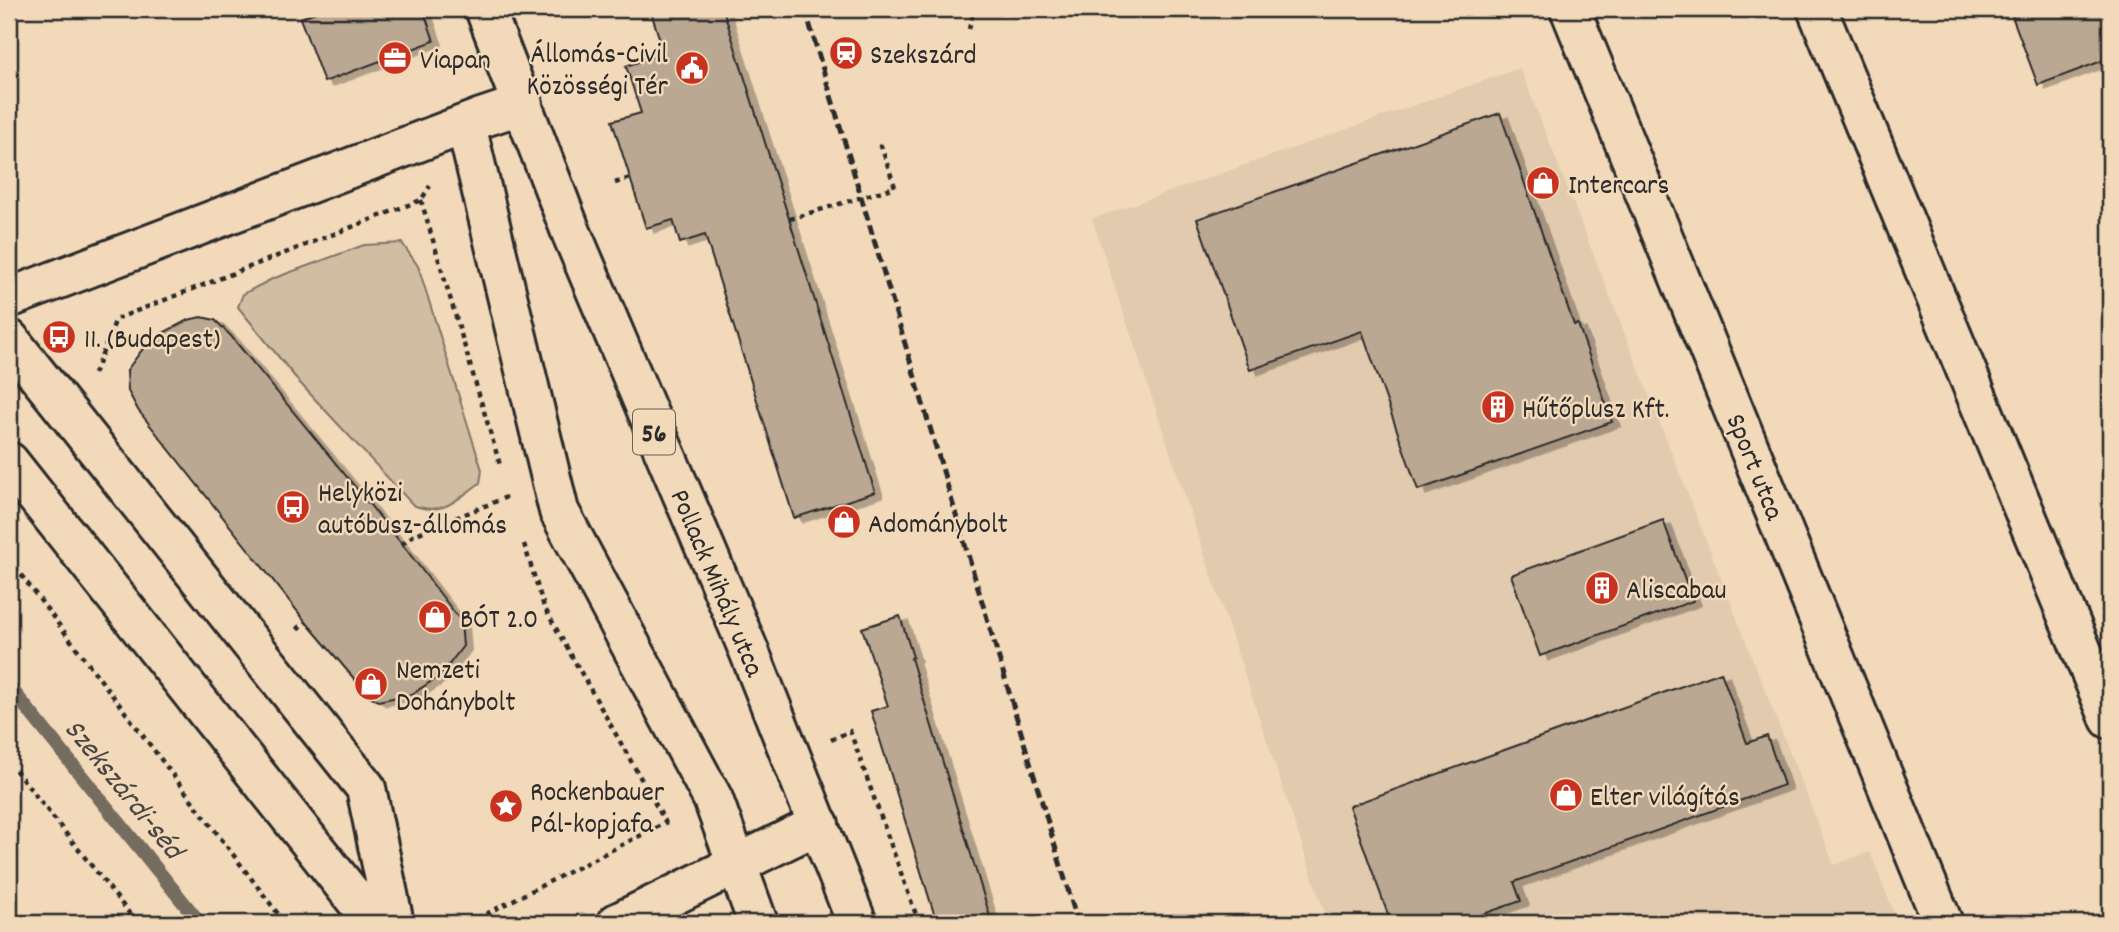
<svg xmlns="http://www.w3.org/2000/svg" width="2119" height="932" font-family="Dekko,sans-serif">
	<style>
		.built { fill: #e2caae }
		.green { fill: #d1bda2; stroke: #7e7466; stroke-width: 2 }
		.lines { fill: none; stroke-linecap: round; stroke-linejoin: round }
		.stream { stroke: #746c60; stroke-width: 14 }
		.building { fill: #bba892; stroke: #2b2b2b; stroke-width: 2; filter: url(#shadow) }
		.minor-casing { stroke: #2b2b2b; stroke-width: 44 }
		.major-casing { stroke: #2b2b2b; stroke-width: 44 }
		.path { stroke: #2b2b2b; stroke-width: 4.5; stroke-dasharray: 5 5; stroke-linecap: butt }
		.minor { stroke: #f2d9ba; stroke-width: 38 }
		.major { stroke: #f2d9ba; stroke-width: 38 }
		.rail { stroke: #2b2b2b; stroke-width: 5; stroke-dasharray: 10 5; stroke-linecap: butt }
		.labels { text-anchor: middle; stroke-width: 5; stroke-linejoin: round; paint-order: stroke }
		.shield { fill: #f2d9ba; stroke: #675f56; stroke-width: 2 }
		.shield-label { font-size: 26px; font-weight: bold; fill: #2b2b2b }
		.poi-label { font-size: 28px; fill: #2b2b2b; stroke: #f2d9ba; text-anchor: start }
		.street-label { font-size: 28px; fill: #2b2b2b; stroke: #f2d9ba }
		.water-label { font-size: 30px; font-style: italic; fill: #4a4641; stroke: #f2d9ba }
	</style>
	<defs>
		<filter id="shadow"><feDropShadow dx="8" dy="4.5" stdDeviation="0" flood-color="#0004"/></filter>
	</defs>
	<rect width="100%" height="100%" fill="#f2d9ba"/>
	<filter id="ink" filterUnits="userSpaceOnUse"><feTurbulence type="fractalNoise" baseFrequency=".0143" numOctaves="2"/><feDisplacementMap in="SourceGraphic" scale="14" xChannelSelector="R" yChannelSelector="G"/><feConvolveMatrix kernelMatrix="1 2 1 2 8 2 1 2 1" color-interpolation-filters="sRGB"/></filter>
	<g filter="url(#ink)">
		<path class="built" d="M1520,68L1834,865L1870,852L1898,923H1328L1092,219Z"/>
		<path class="green" d="M402,243L418,266L482,470L480,483C457,499 443,517 413,505L300,383L238,307L243,294L272,279L364,245Z"/>
		<g class="lines">
			<path class="stream" d="M9,686L200,923"/>
		</g>
		<g class="building">
			<path d="M324,9H423L434,41L324,82L300,18Z"/>
			<path d="M650,9H723L875,492L794,518L705,235L680,243L673,220L646,228L612,121L641,113L626,66L664,53Z"/>
			<path d="M2032,9H2110V58L2038,85L2012,16Z"/>
			<path d="M1500,113L1574,325L1578,324L1612,422L1418,490L1362,331L1250,370L1197,219Z"/>
			<path d="M201,317L215,320L231,336L402,544L461,621L463,646L441,675L412,694L378,701L367,694L306,622L138,410L128,391L127,370L142,350L161,334L188,320Z"/>
			<path d="M1663,520L1693,601L1540,656L1511,575Z"/>
			<path d="M900,616L913,657L911,658L992,923H937L871,711L888,706L862,628Z"/>
			<path d="M1721,672L1747,743L1767,736L1784,785L1514,882L1521,901L1457,923H1391L1349,806Z"/>
		</g>
		<g class="lines">
			<g class="minor-casing">
				<g id="minor">
					<path d="M1570,9L1943,923"/>
					<path d="M1817,9L2110,719"/>
					<path d="M466,125L559,511L713,799L758,923"/>
					<path d="M9,298L481,118L523,104"/>
					<path d="M9,339L366,788L394,923"/>
					<path d="M9,462L374,923"/>
					<path d="M617,923L819,824"/>
				</g>
			</g>
			<g class="major-casing">
				<path id="major" d="M485,9L571,232L749,651L857,923"/>
			</g>
			<g class="path">
				<path d="M969,29L974,9"/>
				<path d="M615,183L630,178"/>
				<path d="M421,200L500,465"/>
				<path d="M790,219L895,187L880,143"/>
				<path d="M94,374L116,319L421,200L430,186"/>
				<path d="M402,544L414,535L509,496"/>
				<path d="M524,544L544,607L666,823"/>
				<path d="M9,559L285,923"/>
				<path d="M297,629L306,622"/>
				<path d="M831,740L850,731L919,923"/>
				<path d="M9,762L137,923"/>
				<path d="M468,923L667,822"/>
			</g>
			<use href="#minor" class="minor"/>
			<use href="#major" class="major"/>
			<path class="rail" d="M805,9L1078,923"/>
		</g>
	</g>
	<defs>
		<g id="station-disc" transform="scale(1.75)"><circle r="9.5" fill="#c8321e" stroke="#f2d9ba"/><path d="M-3-6H3Q5-6 5-4V2Q5 4 3 4L4.5 6H3L1.5 4h-3L-3 6H-4.5L-3 4Q-5 4-5 2V-4Q-5-6-3-6ZM-3.5-4v3h7v-3ZM-3.5 1v1.5H-2V1ZM2 1v1.5H3.5V1Z" fill="#fff"/></g>
		<g id="office-disc" transform="scale(1.75)"><circle r="9.5" fill="#c8321e" stroke="#f2d9ba"/><path d="M-6-3h4V-5.5h4V-3h4V5H-6ZM-1-4.5V-3h2v-1.5ZM-6 0V1H6V0Z" fill="#fff"/></g>
		<g id="civic-disc" transform="scale(1.75)"><circle r="9.5" fill="#c8321e" stroke="#f2d9ba"/><path d="M-.6-6.5H3V-4.5H.6V-3L4-1V1h2V6H-6V1h2V-1L-.6-3ZM-1.2 2.5V6h2.4V2.5Z" fill="#fff"/></g>
		<g id="shop-disc" transform="scale(1.75)"><circle r="9.5" fill="#c8321e" stroke="#f2d9ba"/><path d="M-5-2.5h2.3a2.7 3.5 0 0 1 5.4 0H5L5.5 6h-11ZM-1.5-2.5h3a1.5 2.3 0 0 0-3 0Z" fill="#fff"/></g>
		<g id="bus-disc" transform="scale(1.75)"><circle r="9.5" fill="#c8321e" stroke="#f2d9ba"/><path d="M-5-6H5V4H4V6H2V4H-2V6H-4V4H-5ZM-3.5-4V0h7V-4ZM-3.5 1.2v1.5H-2V1.2ZM2 1.2v1.5H3.5V1.2Z" fill="#fff"/></g>
		<g id="building-disc" transform="scale(1.75)"><circle r="9.5" fill="#c8321e" stroke="#f2d9ba"/><path d="M-4-6H4V6H1V3H-1V6H-4ZM-2.5-4.3h1.7v1.8h-1.7ZM.8-4.3h1.7v1.8H.8ZM-2.5-1h1.7V.8h-1.7ZM.8-1h1.7V.8H.8Z" fill="#fff"/></g>
		<g id="sight-disc" transform="scale(1.75)"><circle r="9.5" fill="#c8321e" stroke="#f2d9ba"/><path d="M0-6L1.8-2.2L6-1.7L2.9 1.2L3.7 5.4L0 3.3L-3.7 5.4L-2.9 1.2L-6-1.7L-1.8-2.2Z" fill="#fff"/></g>
	</defs>
	<g fill-rule="evenodd">
		<use href="#station-disc" x="846" y="53"/>
		<use href="#office-disc" x="395" y="58"/>
		<use href="#civic-disc" x="692" y="68"/>
		<use href="#shop-disc" x="1543" y="183"/>
		<use href="#bus-disc" x="59" y="337"/>
		<use href="#building-disc" x="1498" y="407"/>
		<use href="#bus-disc" x="293" y="507"/>
		<use href="#shop-disc" x="844" y="522"/>
		<use href="#building-disc" x="1602" y="588"/>
		<use href="#shop-disc" x="435" y="617"/>
		<use href="#shop-disc" x="371" y="684"/>
		<use href="#shop-disc" x="1566" y="795"/>
		<use href="#sight-disc" x="506" y="806"/>
	</g>
	<g class="labels">
		<rect class="shield" x="633" y="409.5" width="42" height="45" rx="5"/>
		<g class="shield-label">
			<text x="654" y="441">56</text>
		</g>
		<g class="poi-label">
			<text x="668" y="62" text-anchor="end">Állomás-Civil<tspan x="668" dy="32">Közösségi Tér</tspan></text>
			<text x="870" y="63">Szekszárd</text>
			<text x="420" y="68">Viapan</text>
			<text x="1568" y="193">Intercars</text>
			<text x="84" y="347">11. (Budapest)</text>
			<text x="1522" y="417">Hűtőplusz Kft.</text>
			<text x="318" y="501">Helyközi<tspan x="318" dy="32">autóbusz-állomás</tspan></text>
			<text x="868" y="532">Adománybolt</text>
			<text x="1626" y="598">Aliscabau</text>
			<text x="460" y="627">BÓT 2.0</text>
			<text x="396" y="678">Nemzeti<tspan x="396" dy="32">Dohánybolt</tspan></text>
			<text x="530" y="800">Rockenbauer<tspan x="530" dy="32">Pál-kopjafa</tspan></text>
			<text x="1590" y="805">Elter világítás</text>
		</g>
		<g class="street-label">
			<text transform="translate(1757 466) rotate(68)" y="10">Sport utca</text>
			<text transform="translate(719 582) rotate(67)" y="10">Pollack Mihály utca</text>
		</g>
		<g class="water-label">
			<text transform="translate(125 788) rotate(51)" y="10">Szekszárdi-séd</text>
		</g>
	</g>
	<rect width="2119" height="932" fill="none" stroke="#f2d9ba" stroke-width="35"/>
	<rect x="18" y="18" width="2084" height="897" fill="none" stroke="#2b2b2b" stroke-width="2.5" filter="url(#ink)"/>
</svg>
